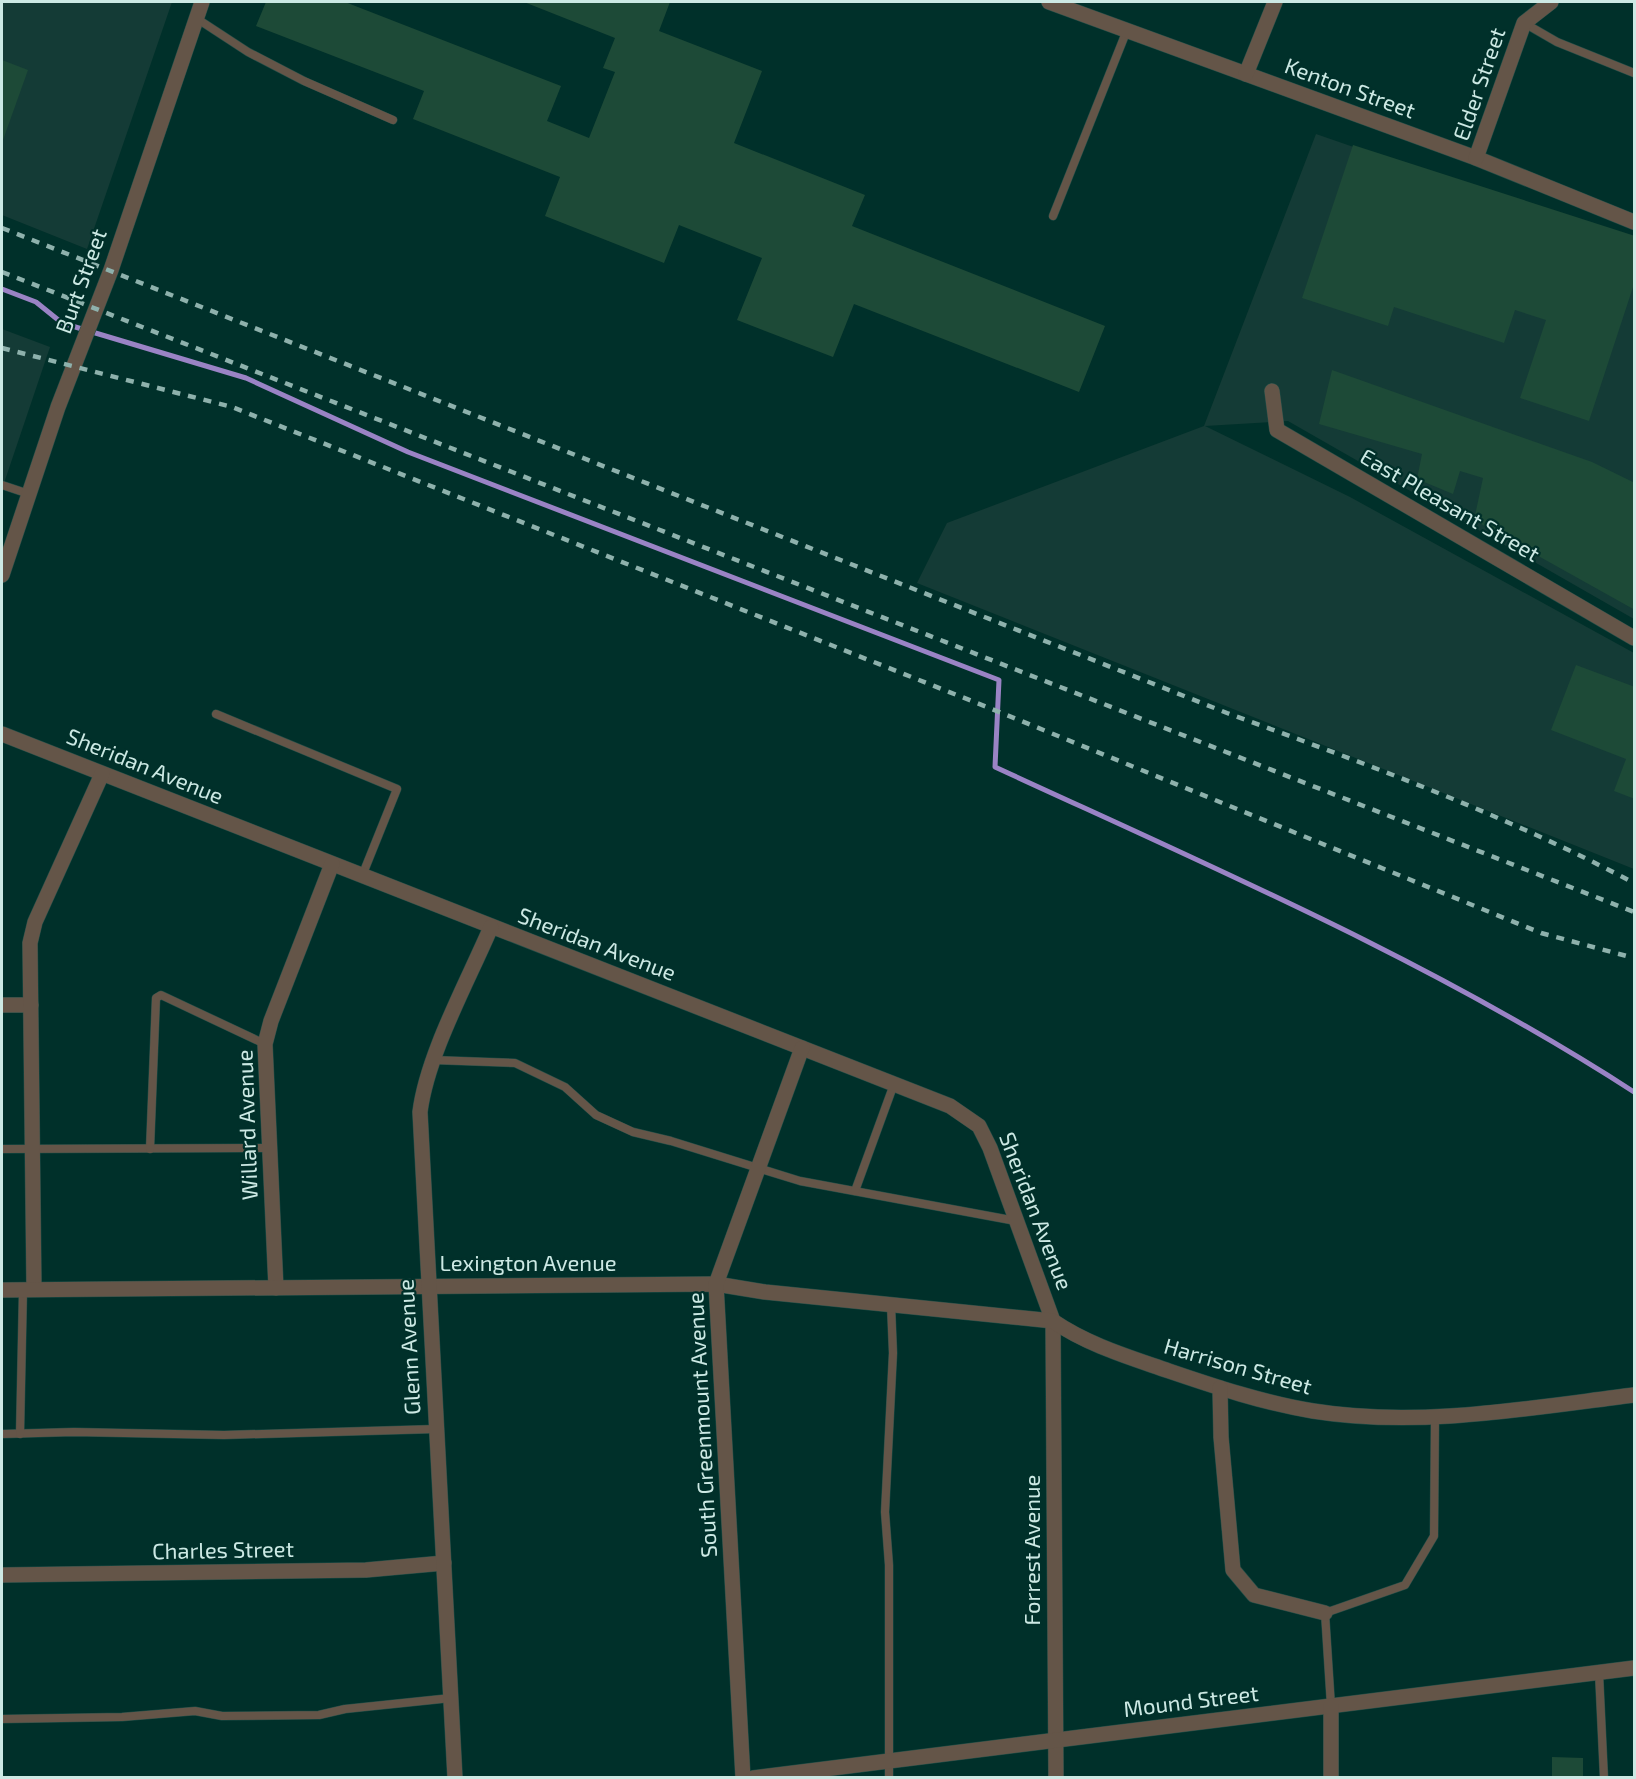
<svg xmlns="http://www.w3.org/2000/svg" width="1636" height="1779" font-family="'Exo 2',sans-serif">
	<style>
		.built { fill: #143b36 }
		.lines { fill: none; stroke-linecap: round; stroke-linejoin: round }
		.stream { stroke: #9a83c5; stroke-width: 5 }
		.building { fill: #1d4a37 }
		.lane-casing { stroke: #214e48; stroke-width: 9 }
		.street-casing { stroke: #214e48; stroke-width: 16 }
		.lane { stroke: #645548; stroke-width: 8 }
		.street { stroke: #645548; stroke-width: 15 }
		.rail { stroke: #8eb1ac; stroke-width: 4.5; stroke-dasharray: 8 8; stroke-linecap: butt }
		.labels { text-anchor: middle; stroke-width: 4.5; stroke-linejoin: round; paint-order: stroke }
		.street-label { font-size: 22px; fill: #cce9e4; stroke: #00302a }
	</style>
	<rect width="100%" height="100%" fill="#00302a"/>
	<g class="built">
		<path d="M2,2H172L87,249L2,215Z"/>
		<path d="M1316,134L1634,244V619L1288,421L1205,426L1350,497L1634,653V869L917,583L947,523L1204,426Z"/>
		<path d="M2,329L50,347L2,489Z"/>
	</g>
	<g class="lines">
		<path class="stream" d="M2,289L36,302L62,323L246,378L408,452L999,680L995,767C1212,867 1433,962 1634,1092"/>
	</g>
	<g class="building">
		<path d="M266,2H345L561,86L547,121L589,138L615,72L603,68L615,38L524,2H670L659,31L762,71L734,143L865,195L852,226L1105,326L1079,392L854,304L833,357L737,320L762,258L679,225L664,263L545,216L560,177L413,119L424,91L256,26Z"/>
		<path d="M2,60L28,70L3,140H2Z"/>
		<path d="M1353,145L1635,236V281L1589,421L1520,398L1546,320L1515,310L1504,343L1394,307L1388,326L1302,298Z"/>
		<path d="M1332,370L1592,462L1635,483V610L1474,520L1483,478L1460,471L1453,494L1417,479L1422,454L1319,424Z"/>
		<path d="M1576,665L1635,687V799L1614,791L1626,759L1551,730Z"/>
		<path d="M1552,1757L1583,1758V1778H1552Z"/>
	</g>
	<g class="lines">
		<g class="lane-casing">
			<g id="lane">
				<path d="M196,18L248,52L304,81L393,120"/>
				<path d="M1524,23L1557,42L1634,73"/>
				<path d="M1053,216L1127,30"/>
				<path d="M2,485L29,494"/>
				<path d="M216,714L397,789L362,876"/>
				<path d="M433,1060L515,1063L565,1087L596,1115L633,1132L671,1141L800,1181L1016,1221"/>
				<path d="M2,1149L271,1148"/>
				<path d="M150,1149L156,998L161,995L265,1044"/>
				<path d="M855,1191L894,1084"/>
				<path d="M2,1434L74,1432L224,1435L436,1429"/>
				<path d="M20,1434L23,1290"/>
				<path d="M1599,1673L1604,1778"/>
				<path d="M1331,1706L1325,1613L1405,1585L1434,1536L1435,1416"/>
				<path d="M2,1719L122,1717L195,1711L222,1716L319,1715L345,1709L451,1698"/>
				<path d="M889,1778V1565L885,1512L893,1353L891,1305"/>
			</g>
		</g>
		<g class="street-casing">
			<g id="street">
				<path d="M1049,2L1476,158L1634,222"/>
				<path d="M1246,74L1275,2"/>
				<path d="M1476,158L1524,23L1551,2"/>
				<path d="M1272,391L1277,430L1634,638"/>
				<path d="M2,575L58,407L111,270L202,2"/>
				<path d="M2,734L950,1106L979,1126L990,1148L1053,1321L1056,1778"/>
				<path d="M2,1005H31"/>
				<path d="M276,1288L265,1044L271,1021L332,864"/>
				<path d="M34,1289L30,943L35,922L102,774"/>
				<path d="M2,1290L716,1284L765,1292L1053,1321C1088,1345 1129,1357 1169,1371C1216,1387 1264,1403 1313,1411C1419,1428 1529,1408 1634,1395"/>
				<path d="M1220,1388L1221,1437L1233,1570L1254,1595L1325,1613"/>
				<path d="M2,1575L366,1570L444,1563"/>
				<path d="M455,1778L420,1112C427,1055 468,981 491,927"/>
				<path d="M743,1778L716,1284L802,1048"/>
				<path d="M753,1778L1634,1668"/>
				<path d="M1331,1778V1706"/>
			</g>
		</g>
		<use href="#lane" class="lane"/>
		<use href="#street" class="street"/>
		<g class="rail">
			<path d="M2,228L1227,713C1366,764 1504,814 1634,883"/>
			<path d="M2,272L1634,912"/>
			<path d="M2,348L232,407L987,707L1541,933L1634,958"/>
		</g>
	</g>
	<g class="labels">
		<g class="street-label">
			<text transform="translate(1479 84) rotate(-71)" y="8">Elder Street</text>
			<text transform="translate(1350 88) rotate(20)" y="8">Kenton Street</text>
			<text transform="translate(81 281) rotate(-70)" y="8">Burt Street</text>
			<text transform="translate(1450 505) rotate(30)" y="8">East Pleasant Street</text>
			<text transform="translate(145 766) rotate(22)" y="8">Sheridan Avenue</text>
			<text transform="translate(597 944) rotate(21)" y="8">Sheridan Avenue</text>
			<text transform="translate(247 1125) rotate(-92)" y="8">Willard Avenue</text>
			<text transform="translate(1036 1211) rotate(69)" y="8">Sheridan Avenue</text>
			<text x="528" y="1271">Lexington Avenue</text>
			<text transform="translate(409 1347) rotate(-93)" y="8">Glenn Avenue</text>
			<text transform="translate(1238 1366) rotate(16)" y="8">Harrison Street</text>
			<text transform="translate(702 1425) rotate(-93)" y="8">South Greenmount Avenue</text>
			<text transform="translate(223 1550) rotate(-1)" y="8">Charles Street</text>
			<text transform="translate(1032 1550) rotate(-90)" y="8">Forrest Avenue</text>
			<text transform="translate(1191 1701) rotate(-7)" y="8">Mound Street</text>
		</g>
	</g>
	<rect width="1636" height="1779" fill="none" stroke="#cce9e4" stroke-width="6"/>
</svg>
